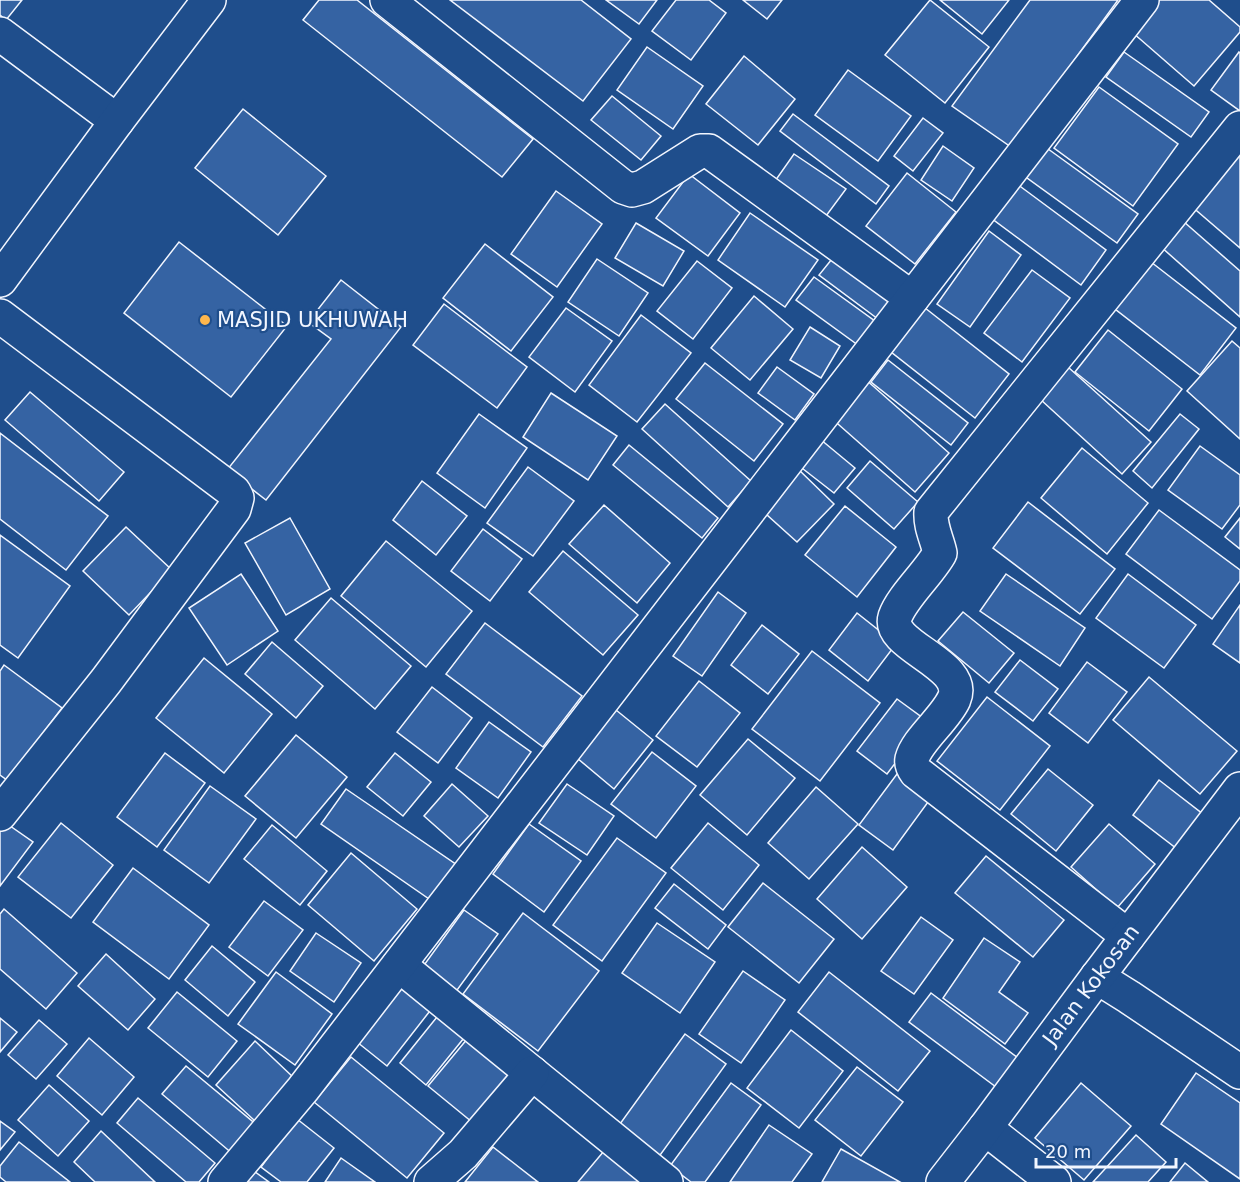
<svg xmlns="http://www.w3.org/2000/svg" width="1240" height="1182" font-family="'DejaVu Sans',sans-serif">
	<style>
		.building { fill: #3563a3; stroke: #f2f6ff; stroke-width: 1.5 }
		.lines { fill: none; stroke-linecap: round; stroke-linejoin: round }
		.minor-casing { stroke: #f2f6ff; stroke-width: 36 }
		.tertiary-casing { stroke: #f2f6ff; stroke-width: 36 }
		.minor { stroke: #1f4e8c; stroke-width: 33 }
		.tertiary { stroke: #1f4e8c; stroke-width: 33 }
		.poi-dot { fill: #ffb74d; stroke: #1f4e8c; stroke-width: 2 }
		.labels { text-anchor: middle; stroke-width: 4.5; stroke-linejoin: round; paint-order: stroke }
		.poi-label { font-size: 21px; fill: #f2f6ff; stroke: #1f4e8c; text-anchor: start }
		.street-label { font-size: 21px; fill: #f2f6ff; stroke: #1f4e8c }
	</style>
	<rect width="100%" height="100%" fill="#1f4e8c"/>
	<g class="building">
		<path d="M0,0H22L6,20L0,15Z"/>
		<path d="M319,0H357L533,139L502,177L303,20Z"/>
		<path d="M450,0H581L631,39L583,101Z"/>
		<path d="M606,0H657L639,24Z"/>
		<path d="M676,0H709L726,13L691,60L652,31Z"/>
		<path d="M743,0H782L767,19Z"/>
		<path d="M930,0L989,47L945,103L885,55Z"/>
		<path d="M940,0H1009L982,34Z"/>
		<path d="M1030,0H1118L1011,147L952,106Z"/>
		<path d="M1147,0H1209L1240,27V32L1194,86L1125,26Z"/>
		<path d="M647,47L703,86L673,129L617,90Z"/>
		<path d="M1124,52L1209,112L1191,137L1106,77Z"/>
		<path d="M1239,52L1240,53V111L1211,90Z"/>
		<path d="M744,56L795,99L758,145L706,104Z"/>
		<path d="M848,70L911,116L878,161L815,115Z"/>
		<path d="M1099,87L1178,144L1133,206L1054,148Z"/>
		<path d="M612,96L661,136L641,160L591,120Z"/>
		<path d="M243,109L326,176L278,235L195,168Z"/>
		<path d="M793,114L889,186L876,204L780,131Z"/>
		<path d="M923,118L943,133L913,171L894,156Z"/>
		<path d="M943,146L974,168L952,201L921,180Z"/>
		<path d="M1044,146L1138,214L1117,243L1023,175Z"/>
		<path d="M794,154L846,189L826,216L775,181Z"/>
		<path d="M1240,154V248L1190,205Z"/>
		<path d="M907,173L956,212L915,264L866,226Z"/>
		<path d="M689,174L740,213L708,256L656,218Z"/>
		<path d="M1017,184L1106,250L1081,285L991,218Z"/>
		<path d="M556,191L602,224L557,287L511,254Z"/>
		<path d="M750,213L818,260L785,307L718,260Z"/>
		<path d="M1183,221L1240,271V317L1160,246Z"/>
		<path d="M636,223L684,251L663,286L615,258Z"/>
		<path d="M989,231L1021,255L970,327L937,304Z"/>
		<path d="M179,242L287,326L231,397L124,313Z"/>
		<path d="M485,244L553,297L511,351L443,298Z"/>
		<path d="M836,254L898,300L882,322L819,275Z"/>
		<path d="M597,259L648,293L619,336L568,302Z"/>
		<path d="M697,261L732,288L693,339L657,311Z"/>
		<path d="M1151,262L1236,328L1200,375L1115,309Z"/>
		<path d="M1032,270L1070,298L1022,362L984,333Z"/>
		<path d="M814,277L879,324L862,348L796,300Z"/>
		<path d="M341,280L401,327L266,500L227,470L331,339L308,322Z"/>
		<path d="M754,296L793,329L750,380L711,348Z"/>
		<path d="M444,304L527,367L497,408L413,345Z"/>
		<path d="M920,304L1009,374L975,418L886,348Z"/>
		<path d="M566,308L612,341L575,392L529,357Z"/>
		<path d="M641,315L691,353L637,422L589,385Z"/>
		<path d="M810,327L840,346L821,378L790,360Z"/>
		<path d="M1108,330L1182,389L1149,431L1075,372Z"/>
		<path d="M1232,341L1240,348V439L1187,391Z"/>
		<path d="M888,360L968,423L951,445L871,382Z"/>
		<path d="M705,363L783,424L754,461L676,399Z"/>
		<path d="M777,367L814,394L795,420L758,393Z"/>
		<path d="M1068,367L1151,442L1122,474L1040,399Z"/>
		<path d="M864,378L949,453L915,492L830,417Z"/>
		<path d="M30,392L124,472L99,501L5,420Z"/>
		<path d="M551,393L617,436L588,480L523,437Z"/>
		<path d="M665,404L751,481L728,507L642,429Z"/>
		<path d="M479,414L527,448L485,508L437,473Z"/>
		<path d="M1180,414L1199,429L1152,488L1133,471Z"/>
		<path d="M0,433L108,516L66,570L0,519Z"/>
		<path d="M820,439L855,468L834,493L798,465Z"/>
		<path d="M629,445L718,518L702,538L613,465Z"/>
		<path d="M1200,446L1240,475V505L1222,529L1168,490Z"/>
		<path d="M1082,448L1148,503L1107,554L1041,498Z"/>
		<path d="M870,461L918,502L894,529L847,488Z"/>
		<path d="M528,467L574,501L533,556L487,523Z"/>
		<path d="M796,467L834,504L797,542L758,507Z"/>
		<path d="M422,481L467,516L436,555L393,520Z"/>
		<path d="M1028,502L1115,569L1080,614L993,548Z"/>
		<path d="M604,505L670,563L637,603L569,544Z"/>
		<path d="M845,506L896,547L857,597L805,555Z"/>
		<path d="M1159,510L1240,570V581L1212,619L1126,554Z"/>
		<path d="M290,518L330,589L286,615L245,543Z"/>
		<path d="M1240,518V549L1225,537Z"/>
		<path d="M126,527L172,570L129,615L83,571Z"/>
		<path d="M483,529L522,559L490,601L451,571Z"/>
		<path d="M0,535L70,586L18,658L0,645Z"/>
		<path d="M386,541L472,611L426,667L341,596Z"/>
		<path d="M563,551L638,615L603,655L529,592Z"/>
		<path d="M241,574L278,631L227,665L189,608Z"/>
		<path d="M1006,574L1085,628L1060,666L980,611Z"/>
		<path d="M1128,574L1196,625L1164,668L1096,618Z"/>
		<path d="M718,592L746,613L702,676L673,656Z"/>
		<path d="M331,598L411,666L375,709L295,640Z"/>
		<path d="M1240,605V663L1213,644Z"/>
		<path d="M963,612L1014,653L989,683L938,641Z"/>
		<path d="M857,613L896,644L868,681L829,650Z"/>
		<path d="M485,623L582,696L543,747L446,674Z"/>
		<path d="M762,625L799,654L768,694L731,665Z"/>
		<path d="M272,642L323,686L296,718L245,674Z"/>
		<path d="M812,651L880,703L820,781L752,729Z"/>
		<path d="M204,658L272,714L224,773L156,718Z"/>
		<path d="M1020,660L1058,689L1033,721L995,692Z"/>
		<path d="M1087,662L1127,692L1088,743L1049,713Z"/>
		<path d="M4,665L62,708L7,780L0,775V671Z"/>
		<path d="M1149,677L1237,751L1200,794L1113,720Z"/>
		<path d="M699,681L740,713L697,767L656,736Z"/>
		<path d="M432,687L472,718L438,763L397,732Z"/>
		<path d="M987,697L1050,746L1000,810L937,761Z"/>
		<path d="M897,699L927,721L887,774L857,751Z"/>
		<path d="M616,710L653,740L614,789L577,758Z"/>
		<path d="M489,722L531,752L498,798L456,768Z"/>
		<path d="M296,735L347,777L296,838L245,796Z"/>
		<path d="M748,739L795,778L747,835L700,795Z"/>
		<path d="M652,752L696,786L656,838L611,804Z"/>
		<path d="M165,753L205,783L157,847L117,817Z"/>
		<path d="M395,753L431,782L403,816L367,787Z"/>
		<path d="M1048,769L1093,805L1056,851L1011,814Z"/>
		<path d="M897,774L931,798L893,850L859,825Z"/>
		<path d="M1159,780L1208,818L1181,852L1133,815Z"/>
		<path d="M452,784L488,816L459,847L424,816Z"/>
		<path d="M567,784L614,816L587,855L539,823Z"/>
		<path d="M210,786L256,819L209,883L164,850Z"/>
		<path d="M816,787L858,824L809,879L768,843Z"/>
		<path d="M346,789L457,865L432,901L321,824Z"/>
		<path d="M3,821L33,842L0,886V826Z"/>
		<path d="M61,823L113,865L71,918L18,877Z"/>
		<path d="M708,823L759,865L723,910L671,868Z"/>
		<path d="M529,824L581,861L544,912L493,874Z"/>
		<path d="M1109,824L1155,864L1117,908L1071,867Z"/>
		<path d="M272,825L327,871L300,905L244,859Z"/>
		<path d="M617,838L666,873L602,961L553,925Z"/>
		<path d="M862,847L907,887L862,939L817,899Z"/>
		<path d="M351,853L417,909L374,961L308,905Z"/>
		<path d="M986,856L1064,920L1033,957L955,893Z"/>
		<path d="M133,868L209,925L169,979L93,922Z"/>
		<path d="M763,883L834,939L799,983L728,927Z"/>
		<path d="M674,884L726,925L708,949L655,908Z"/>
		<path d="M264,901L303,930L268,976L229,947Z"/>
		<path d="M4,909L77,973L46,1009L0,969V914Z"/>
		<path d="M464,910L498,934L452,997L419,972Z"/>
		<path d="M523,913L599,971L538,1051L463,994Z"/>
		<path d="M921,917L953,940L914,994L881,971Z"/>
		<path d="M657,923L715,962L680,1013L622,973Z"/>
		<path d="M316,933L361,963L334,1002L290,971Z"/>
		<path d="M984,938L1020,962L999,992L1028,1013L1005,1044L943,998Z"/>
		<path d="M212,946L255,982L228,1016L185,980Z"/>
		<path d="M106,954L155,999L128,1030L78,986Z"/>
		<path d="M743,971L785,1000L741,1063L699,1034Z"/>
		<path d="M276,972L332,1014L295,1065L238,1024Z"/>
		<path d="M829,972L930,1051L898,1091L798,1012Z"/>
		<path d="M404,983L433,1007L387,1066L357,1042Z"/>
		<path d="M177,992L237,1041L208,1077L148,1028Z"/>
		<path d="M931,993L1018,1058L996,1087L909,1022Z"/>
		<path d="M441,1012L468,1033L426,1085L400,1063Z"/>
		<path d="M0,1018L17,1032L0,1052Z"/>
		<path d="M39,1020L67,1044L36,1079L8,1055Z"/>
		<path d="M791,1030L843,1071L799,1128L747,1088Z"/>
		<path d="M685,1034L726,1064L658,1158L617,1128Z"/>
		<path d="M89,1038L134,1077L102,1115L57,1076Z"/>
		<path d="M468,1038L512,1074L472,1122L428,1086Z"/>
		<path d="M255,1041L294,1078L255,1121L216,1085Z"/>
		<path d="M351,1057L444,1133L407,1178L314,1102Z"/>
		<path d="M186,1066L258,1126L234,1155L162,1094Z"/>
		<path d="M857,1067L903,1102L861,1156L815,1120Z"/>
		<path d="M1196,1073L1240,1103V1179L1161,1124Z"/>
		<path d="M731,1083L761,1105L705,1182H691L670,1166Z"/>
		<path d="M1081,1083L1131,1126L1084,1180L1035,1138Z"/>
		<path d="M49,1085L89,1121L58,1156L18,1120Z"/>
		<path d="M138,1098L215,1163L199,1182H186L117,1123Z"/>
		<path d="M297,1119L334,1148L307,1182H281L261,1167Z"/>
		<path d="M0,1121L15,1132L0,1150Z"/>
		<path d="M769,1125L812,1154L792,1182H730Z"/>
		<path d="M101,1131L155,1182H95L74,1162Z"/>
		<path d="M1136,1135L1166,1162L1148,1182H1093Z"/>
		<path d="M19,1142L70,1182H6L0,1177V1166Z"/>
		<path d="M609,1145L654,1182H578Z"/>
		<path d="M493,1147L538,1182H465Z"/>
		<path d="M841,1149L900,1182H822Z"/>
		<path d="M341,1158L375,1182H325Z"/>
		<path d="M1185,1163L1208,1182H1170Z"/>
		<path d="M247,1166L269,1182H236Z"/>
	</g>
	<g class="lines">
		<g class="minor-casing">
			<g id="minor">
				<path d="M387,0L623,187L632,190L643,187L700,151H709L912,298"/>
				<path d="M0,34L117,121"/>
				<path d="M0,316L234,492L237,498L234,509L106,681L0,814"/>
				<path d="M1128,936L916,772C913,768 911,764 912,759C917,740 945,719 954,699C969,664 886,646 895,617C902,597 929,573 940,553C937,539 930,527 931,512L1240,128"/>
				<path d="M399,965L666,1182"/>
				<path d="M1097,977L1129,997L1240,1072"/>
				<path d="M985,1128L1054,1182"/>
				<path d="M225,1182L303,1089L1142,0"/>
				<path d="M431,1182L463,1154L532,1073"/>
				<path d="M943,1182L985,1128L1097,977L1240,789"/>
			</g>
		</g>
		<g class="tertiary-casing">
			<path id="tertiary" d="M0,280L117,121L209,0"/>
		</g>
		<use href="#minor" class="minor"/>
		<use href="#tertiary" class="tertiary"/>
	</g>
	<circle class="poi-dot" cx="205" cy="320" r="6"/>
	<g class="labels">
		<g class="poi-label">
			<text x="217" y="327">MASJID UKHUWAH</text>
		</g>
		<g class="street-label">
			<text transform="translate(1091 985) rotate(-53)" y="7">Jalan Kokosan</text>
		</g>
	</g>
	<path d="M1036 1158v9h140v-9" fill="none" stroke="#f2f6ff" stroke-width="3"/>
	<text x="1045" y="1158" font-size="18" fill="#f2f6ff" stroke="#1f4e8c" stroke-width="4.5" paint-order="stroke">20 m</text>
</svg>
